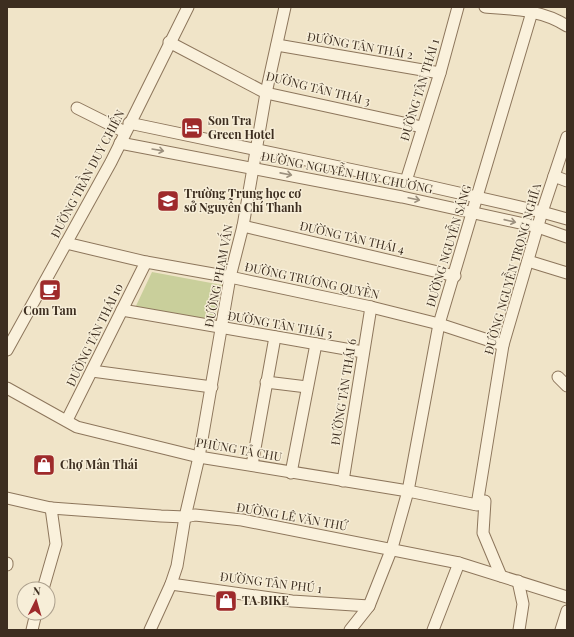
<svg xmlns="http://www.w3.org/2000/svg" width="574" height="637" font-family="'Playfair Display',serif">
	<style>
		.green { fill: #c9cf9b }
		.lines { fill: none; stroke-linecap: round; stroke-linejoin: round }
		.minor-casing { stroke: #8d765c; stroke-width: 13 }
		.minor { stroke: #faf1dc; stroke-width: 11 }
		.oneway { stroke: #9c907e }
		.labels { text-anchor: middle; stroke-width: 3; stroke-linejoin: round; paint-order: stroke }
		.street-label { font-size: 12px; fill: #3d2e20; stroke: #f7eed8 }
		.poi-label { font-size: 12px; font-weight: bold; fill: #3d2e20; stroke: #f7eed8; text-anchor: start }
	</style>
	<rect width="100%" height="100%" fill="#f0e4c8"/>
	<path class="green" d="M152,272L222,285L214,320L135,308Z"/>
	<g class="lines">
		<g class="minor-casing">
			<g id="minor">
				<path d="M485,7C513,9 543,10 567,26"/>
				<path d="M169,42L266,93L422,127"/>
				<path d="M277,45L440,73"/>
				<path d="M77,108L125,132"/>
				<path d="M129,123L406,181L542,212L567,219"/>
				<path d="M120,143L402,197L538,227L567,237"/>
				<path d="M554,176L567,181"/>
				<path d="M406,181L440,73L458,7"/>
				<path d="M243,226L455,276"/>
				<path d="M66,243L146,262L230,277L371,307L439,324L503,345"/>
				<path d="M528,261L567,273"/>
				<path d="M122,310L363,352"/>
				<path d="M7,350L111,162L188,7"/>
				<path d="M92,371L212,387"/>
				<path d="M558,377L567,386"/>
				<path d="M266,382L307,387"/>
				<path d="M7,388L77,427L199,457L408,491L477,505L503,345L542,212L567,137"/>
				<path d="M67,420L146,262"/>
				<path d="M252,465L275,337"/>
				<path d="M291,473L316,344"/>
				<path d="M343,481L371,307"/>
				<path d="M7,498L51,508L161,516L185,517L195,515L242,520L459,563L567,597"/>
				<path d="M485,501L483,533L501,576"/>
				<path d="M7,565V563"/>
				<path d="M518,581L523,604L519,630"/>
				<path d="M171,584L292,601L369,606"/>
				<path d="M43,589L56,544L51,508"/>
				<path d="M32,630L36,613"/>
				<path d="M150,630L171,584L177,566L185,517L199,457L230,277L243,226L266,93L285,7"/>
				<path d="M350,630L369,606L392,548L408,491L439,324L532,12L531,7"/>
				<path d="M433,630L459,563"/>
				<path d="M561,630L567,611"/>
			</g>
		</g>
		<use href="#minor" class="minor"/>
	</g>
	<defs><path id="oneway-shaft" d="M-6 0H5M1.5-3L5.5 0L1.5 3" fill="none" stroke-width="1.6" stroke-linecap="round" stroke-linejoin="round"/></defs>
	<g class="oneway">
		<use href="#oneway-shaft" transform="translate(158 150) rotate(10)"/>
		<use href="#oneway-shaft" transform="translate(286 174) rotate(11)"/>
		<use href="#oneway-shaft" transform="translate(414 199) rotate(12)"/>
		<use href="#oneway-shaft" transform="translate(510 221) rotate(13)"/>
	</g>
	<defs>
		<g id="hotel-square" transform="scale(1.15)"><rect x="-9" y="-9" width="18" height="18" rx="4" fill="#9e2a2b" stroke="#f7eed8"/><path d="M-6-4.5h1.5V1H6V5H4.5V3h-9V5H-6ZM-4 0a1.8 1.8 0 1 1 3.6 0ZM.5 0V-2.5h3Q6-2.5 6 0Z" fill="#fff"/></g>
		<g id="school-square" transform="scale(1.15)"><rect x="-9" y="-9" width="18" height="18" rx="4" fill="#9e2a2b" stroke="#f7eed8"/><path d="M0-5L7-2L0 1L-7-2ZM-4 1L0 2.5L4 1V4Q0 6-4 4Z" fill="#fff"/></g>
		<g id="cafe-square" transform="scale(1.15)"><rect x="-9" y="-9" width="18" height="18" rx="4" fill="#9e2a2b" stroke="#f7eed8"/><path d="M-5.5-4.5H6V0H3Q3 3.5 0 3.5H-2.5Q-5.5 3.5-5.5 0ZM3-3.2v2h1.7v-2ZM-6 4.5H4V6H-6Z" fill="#fff"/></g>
		<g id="shop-square" transform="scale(1.15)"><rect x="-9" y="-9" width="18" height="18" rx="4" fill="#9e2a2b" stroke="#f7eed8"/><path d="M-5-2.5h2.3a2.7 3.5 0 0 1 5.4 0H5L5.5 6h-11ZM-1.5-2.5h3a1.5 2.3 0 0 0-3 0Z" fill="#fff"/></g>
	</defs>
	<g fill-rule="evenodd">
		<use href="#hotel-square" x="192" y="128"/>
		<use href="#school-square" x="168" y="201"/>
		<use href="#cafe-square" x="50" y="290"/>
		<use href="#shop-square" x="44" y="465"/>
		<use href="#shop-square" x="226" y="601"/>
	</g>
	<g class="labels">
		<g class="street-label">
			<text transform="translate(360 46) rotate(10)" y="4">ĐƯỜNG TÂN THÁI 2</text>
			<text transform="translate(318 89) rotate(14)" y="4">ĐƯỜNG TÂN THÁI 3</text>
			<text transform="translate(420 90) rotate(-73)" y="4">ĐƯỜNG TÂN THÁI 1</text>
			<text transform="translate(347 173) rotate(11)" y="4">ĐƯỜNG NGUYỄN HUY CHƯƠNG</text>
			<text transform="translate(88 174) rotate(-62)" y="4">ĐƯỜNG TRẦN DUY CHIẾN</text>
			<text transform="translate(352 238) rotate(13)" y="4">ĐƯỜNG TÂN THÁI 4</text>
			<text transform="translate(449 246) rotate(-73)" y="4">ĐƯỜNG NGUYỄN SÁNG</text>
			<text transform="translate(513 269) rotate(-74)" y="4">ĐƯỜNG NGUYỄN TRỌNG NGHĨA</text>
			<text transform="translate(219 276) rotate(-79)" y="4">ĐƯỜNG PHẠM VẤN</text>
			<text transform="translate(312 281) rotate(12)" y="4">ĐƯỜNG TRƯƠNG QUYỀN</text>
			<text transform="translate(280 325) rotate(10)" y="4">ĐƯỜNG TÂN THÁI 5</text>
			<text transform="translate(95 335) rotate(-64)" y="4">ĐƯỜNG TÂN THÁI 10</text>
			<text transform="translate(344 392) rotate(-81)" y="4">ĐƯỜNG TÂN THÁI 6</text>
			<text transform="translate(239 450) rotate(10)" y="4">PHÙNG TẢ CHU</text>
			<text transform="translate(292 517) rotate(10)" y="4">ĐƯỜNG LÊ VĂN THỨ</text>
			<text transform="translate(271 583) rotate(7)" y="4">ĐƯỜNG TÂN PHÚ 1</text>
		</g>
		<g class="poi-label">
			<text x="208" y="125">Son Tra<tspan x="208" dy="14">Green Hotel</tspan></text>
			<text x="184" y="198">Trường Trung học cơ<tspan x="184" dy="14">sở Nguyễn Chí Thanh</tspan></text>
			<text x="50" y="315" text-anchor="middle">Com Tam</text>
			<text x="60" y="469">Chợ Mân Thái</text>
			<text x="242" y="605">TA BIKE</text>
		</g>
	</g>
	<rect width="574" height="637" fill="none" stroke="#3d2e20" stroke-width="16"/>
	<g transform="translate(36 601) rotate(5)"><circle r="19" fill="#f7eed8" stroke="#ada18e"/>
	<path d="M0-3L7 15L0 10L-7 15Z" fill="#9e2a2b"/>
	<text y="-6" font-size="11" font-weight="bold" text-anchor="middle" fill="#3d2e20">N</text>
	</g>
</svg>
